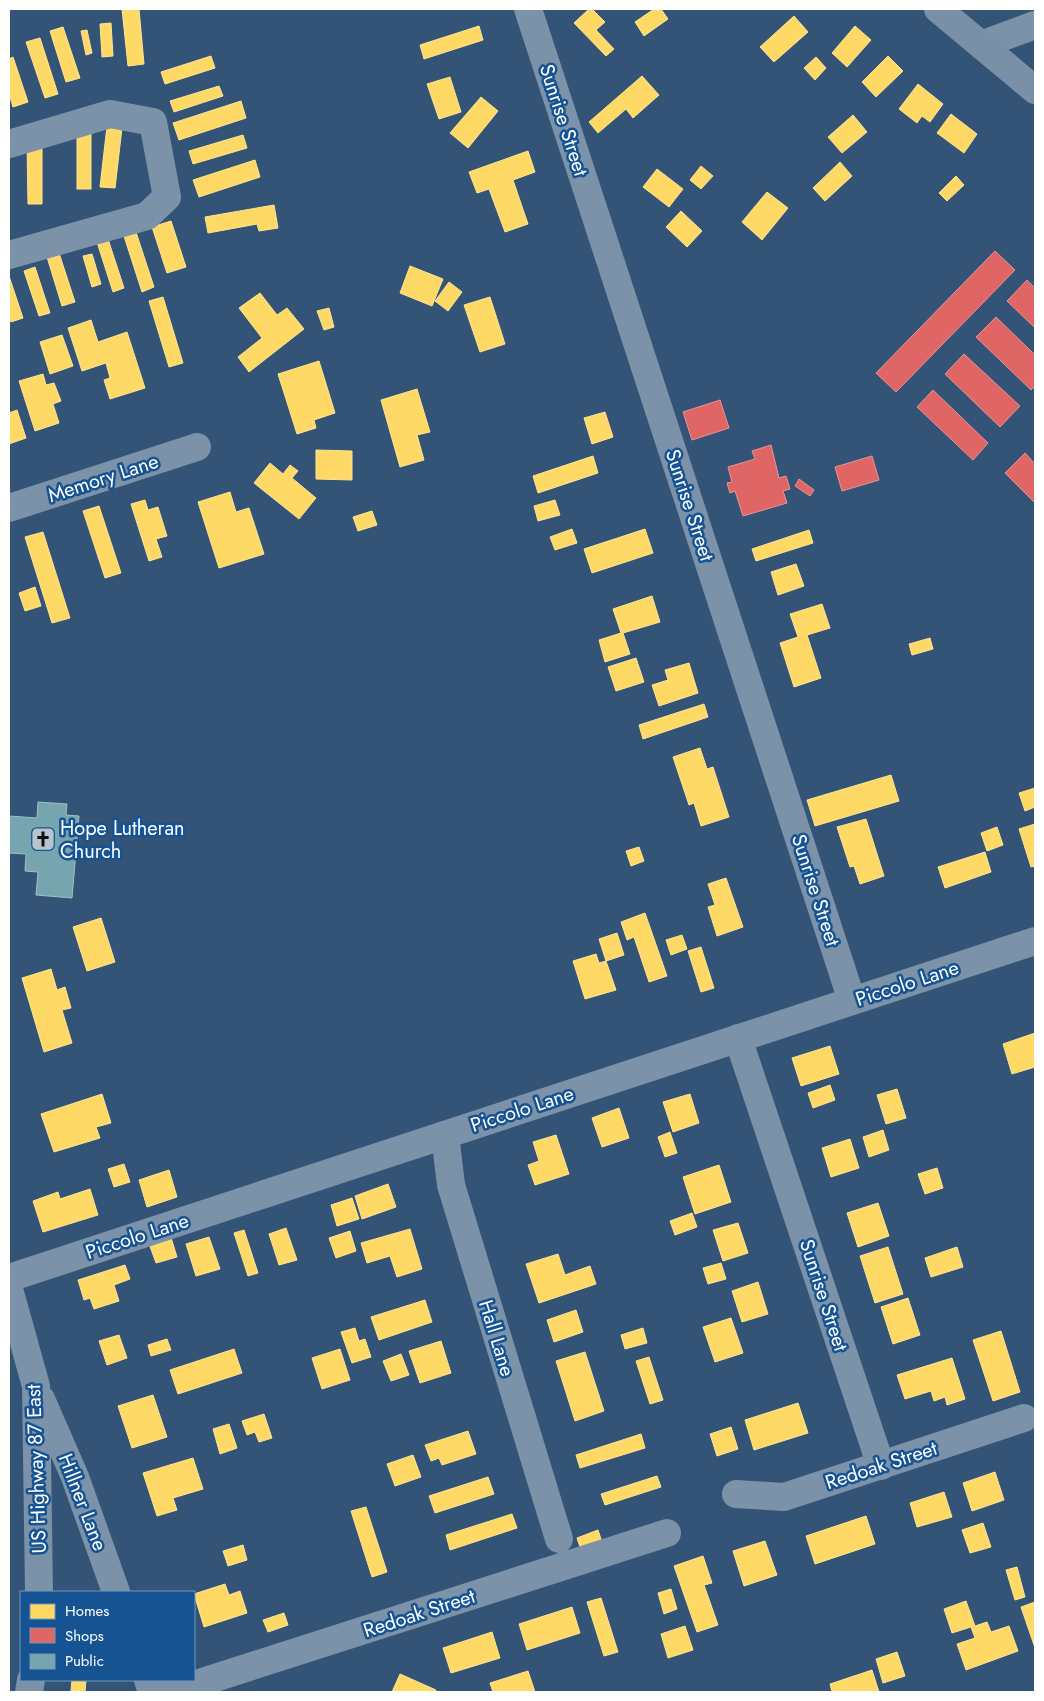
<svg xmlns="http://www.w3.org/2000/svg" width="1044" height="1701" font-family="Jost,sans-serif">
	<style>
		.homes { fill: #ffd966; stroke: #ffe494 }
		.shops { fill: #e06666; stroke: #e99494 }
		.public { fill: #76a5af; stroke: #9fc0c7 }
		.lines { fill: none; stroke-linecap: round; stroke-linejoin: round }
		.minor { stroke: #7b92a9; stroke-width: 28 }
		.major { stroke: #7a90a8; stroke-width: 28 }
		.labels { text-anchor: middle; stroke-width: 5; stroke-linejoin: round; paint-order: stroke }
		.street-label { font-size: 20px; fill: #fff; stroke: #165393 }
		.poi-label { font-size: 20px; fill: #fff; stroke: #165393; text-anchor: start }
	</style>
	<rect width="100%" height="100%" fill="#335476"/>
	<g class="homes">
		<path d="M122,9H139L144,64L128,66Z"/>
		<path d="M589,9H592L605,22L596,30L614,49L606,56L574,23Z"/>
		<path d="M654,9H661L668,19L644,36L635,22Z"/>
		<path d="M794,16L808,32L774,62L760,47Z"/>
		<path d="M111,23L113,56L102,57L100,24Z"/>
		<path d="M479,26L483,40L424,59L420,45Z"/>
		<path d="M855,26L871,40L847,67L832,53Z"/>
		<path d="M63,27L80,78L66,82L50,31Z"/>
		<path d="M87,30L92,53L86,55L81,31Z"/>
		<path d="M40,38L58,94L45,98L26,42Z"/>
		<path d="M211,56L215,68L165,84L161,72Z"/>
		<path d="M888,56L903,71L876,97L862,82Z"/>
		<path d="M13,57L28,102L13,107L9,93V59Z"/>
		<path d="M816,57L826,68L815,80L804,68Z"/>
		<path d="M642,76L659,95L633,118L626,109L598,133L589,122Z"/>
		<path d="M450,77L461,112L439,119L427,84Z"/>
		<path d="M918,84L943,104L930,122L922,116L917,123L899,109Z"/>
		<path d="M219,86L223,96L174,112L170,101Z"/>
		<path d="M481,97L498,111L468,148L450,133Z"/>
		<path d="M241,101L246,118L179,140L173,123Z"/>
		<path d="M951,114L977,134L964,153L937,133Z"/>
		<path d="M853,115L867,132L842,153L828,137Z"/>
		<path d="M107,126L122,128L115,188L100,187Z"/>
		<rect x="77" y="128" width="14" height="61"/>
		<path d="M243,135L247,148L193,164L189,151Z"/>
		<path d="M27,144H42V204H28Z"/>
		<path d="M528,151L535,172L513,180L528,224L505,232L489,189L477,193L469,172Z"/>
		<path d="M255,160L260,177L199,197L193,180Z"/>
		<path d="M840,162L852,176L825,201L813,188Z"/>
		<path d="M701,166L713,176L701,189L690,180Z"/>
		<path d="M657,169L683,189L669,207L643,187Z"/>
		<path d="M956,176L964,185L947,201L939,193Z"/>
		<path d="M767,192L788,208L762,240L742,222Z"/>
		<path d="M274,205L278,228L259,231L257,224L208,233L205,217Z"/>
		<path d="M681,211L702,231L687,247L666,227Z"/>
		<path d="M171,221L186,267L167,273L152,227Z"/>
		<path d="M135,229L154,287L142,292L123,233Z"/>
		<path d="M107,236L124,288L113,292L96,239Z"/>
		<path d="M59,253L75,302L62,306L47,257Z"/>
		<path d="M92,254L101,284L92,287L83,256Z"/>
		<path d="M410,266L443,279L432,306L400,293Z"/>
		<path d="M35,267L50,313L39,316L24,271Z"/>
		<path d="M9,276L23,318L11,322L9,316Z"/>
		<path d="M449,282L462,292L448,311L435,301Z"/>
		<path d="M260,293L277,315L287,308L304,329L249,372L238,357L262,338L239,308Z"/>
		<path d="M163,297L183,363L169,367L149,301Z"/>
		<path d="M490,297L505,344L480,352L464,305Z"/>
		<path d="M329,308L334,327L324,330L317,311Z"/>
		<path d="M91,320L98,342L127,332L145,388L110,399L104,380L110,378L106,363L82,371L68,328Z"/>
		<path d="M62,335L73,366L50,374L40,342Z"/>
		<path d="M319,361L335,413L314,420L316,428L297,434L278,374Z"/>
		<path d="M43,374L46,385L54,383L61,401L53,404L59,423L35,431L19,381Z"/>
		<path d="M417,389L430,432L417,435L424,460L400,467L381,400Z"/>
		<path d="M17,410L26,438L9,444V413Z"/>
		<path d="M605,412L613,437L592,444L584,418Z"/>
		<path d="M316,450L352,451V480L316,479Z"/>
		<path d="M593,456L598,473L538,493L533,476Z"/>
		<path d="M270,463L283,474L290,465L298,471L292,478L316,498L299,519L254,483Z"/>
		<path d="M230,492L236,512L249,508L264,554L219,568L198,502Z"/>
		<path d="M145,500L148,510L158,507L167,536L156,539L162,557L149,561L131,504Z"/>
		<path d="M555,500L560,515L538,521L534,506Z"/>
		<path d="M99,506L121,573L105,578L83,511Z"/>
		<path d="M372,511L377,525L358,531L353,517Z"/>
		<path d="M572,529L577,543L555,550L550,537Z"/>
		<path d="M645,529L653,553L592,573L584,549Z"/>
		<path d="M809,530L813,543L756,561L752,549Z"/>
		<path d="M43,532L70,618L52,623L25,537Z"/>
		<path d="M796,564L804,586L778,595L771,572Z"/>
		<path d="M35,587L41,606L25,611L19,593Z"/>
		<path d="M652,596L660,622L623,633L630,654L605,662L599,640L621,633L613,609Z"/>
		<path d="M822,604L830,628L807,635L821,678L794,687L780,643L798,637L790,614Z"/>
		<path d="M930,638L933,649L912,655L909,644Z"/>
		<path d="M636,658L644,682L616,691L608,667Z"/>
		<path d="M689,663L698,693L659,706L652,685L668,680L665,670Z"/>
		<path d="M704,704L708,717L643,739L639,725Z"/>
		<path d="M700,748L707,769L713,767L729,817L701,826L694,803L689,805L673,757Z"/>
		<path d="M891,775L899,801L815,826L807,800Z"/>
		<path d="M1035,788V807L1025,811L1019,793Z"/>
		<path d="M866,819L884,876L860,884L854,866L850,867L837,827Z"/>
		<path d="M1035,824V866L1031,867L1019,829Z"/>
		<path d="M997,827L1003,845L987,851L981,833Z"/>
		<path d="M639,847L644,861L631,866L626,851Z"/>
		<path d="M985,852L991,872L945,888L938,867Z"/>
		<path d="M726,878L743,927L717,936L708,907L715,905L708,884Z"/>
		<path d="M645,913L667,976L649,982L634,937L627,940L621,922Z"/>
		<path d="M101,918L115,962L87,971L73,927Z"/>
		<path d="M617,933L624,955L606,961L599,939Z"/>
		<path d="M682,935L687,949L671,955L666,940Z"/>
		<path d="M701,947L714,988L701,992L688,951Z"/>
		<path d="M596,954L599,963L606,961L616,990L585,999L573,961Z"/>
		<path d="M51,969L57,990L65,987L71,1008L62,1010L72,1043L44,1052L22,978Z"/>
		<path d="M1035,1033V1067L1012,1074L1003,1044Z"/>
		<path d="M830,1046L839,1074L801,1086L792,1058Z"/>
		<path d="M830,1085L835,1100L813,1108L808,1093Z"/>
		<path d="M897,1089L906,1118L886,1124L877,1095Z"/>
		<path d="M102,1094L111,1123L96,1127L100,1138L54,1152L41,1114Z"/>
		<path d="M690,1094L699,1123L673,1132L663,1102Z"/>
		<path d="M619,1108L629,1138L602,1147L592,1118Z"/>
		<path d="M883,1130L889,1150L869,1157L863,1137Z"/>
		<path d="M670,1132L677,1153L665,1157L658,1137Z"/>
		<path d="M556,1135L569,1174L535,1185L528,1165L539,1161L533,1142Z"/>
		<path d="M850,1139L859,1168L831,1177L822,1148Z"/>
		<path d="M124,1164L130,1182L114,1187L108,1169Z"/>
		<path d="M719,1165L731,1202L695,1214L683,1177Z"/>
		<path d="M937,1168L943,1188L925,1194L918,1174Z"/>
		<path d="M169,1170L177,1197L147,1207L139,1180Z"/>
		<path d="M388,1184L396,1207L362,1219L355,1196Z"/>
		<path d="M90,1189L98,1215L43,1232L33,1201L58,1192L60,1199Z"/>
		<path d="M352,1198L359,1219L337,1226L331,1205Z"/>
		<path d="M878,1203L889,1236L858,1247L847,1213Z"/>
		<path d="M692,1213L697,1227L675,1235L670,1221Z"/>
		<path d="M738,1223L748,1253L723,1261L713,1230Z"/>
		<path d="M286,1228L297,1260L279,1265L269,1234Z"/>
		<path d="M410,1229L422,1269L397,1277L390,1256L367,1263L361,1243Z"/>
		<path d="M244,1230L258,1273L248,1276L234,1233Z"/>
		<path d="M169,1231L177,1257L156,1263L147,1238Z"/>
		<path d="M350,1231L356,1251L336,1258L329,1238Z"/>
		<path d="M209,1237L220,1269L196,1276L186,1244Z"/>
		<path d="M888,1247L903,1294L875,1303L860,1256Z"/>
		<path d="M957,1247L963,1267L931,1277L925,1258Z"/>
		<path d="M558,1254L565,1275L590,1266L596,1284L539,1303L526,1264Z"/>
		<path d="M721,1263L726,1279L708,1284L703,1268Z"/>
		<path d="M125,1265L130,1279L114,1285L119,1301L94,1309L90,1298L84,1300L78,1280Z"/>
		<path d="M758,1282L768,1314L742,1322L732,1291Z"/>
		<path d="M908,1298L920,1335L893,1344L881,1307Z"/>
		<path d="M425,1300L432,1322L379,1340L371,1317Z"/>
		<path d="M576,1310L583,1332L554,1342L547,1320Z"/>
		<path d="M731,1318L743,1353L715,1362L703,1327Z"/>
		<path d="M355,1328L359,1341L365,1339L371,1357L352,1363L341,1332Z"/>
		<path d="M643,1328L647,1343L625,1349L621,1335Z"/>
		<path d="M1001,1331L1020,1392L993,1401L973,1340Z"/>
		<path d="M119,1335L127,1358L107,1365L99,1341Z"/>
		<path d="M167,1339L171,1350L151,1356L148,1345Z"/>
		<path d="M441,1341L451,1373L420,1383L409,1351Z"/>
		<path d="M234,1349L242,1373L178,1394L170,1370Z"/>
		<path d="M340,1349L350,1380L322,1389L312,1358Z"/>
		<path d="M585,1352L604,1411L575,1421L556,1361Z"/>
		<path d="M401,1354L409,1375L391,1381L383,1361Z"/>
		<path d="M649,1357L663,1400L650,1404L636,1361Z"/>
		<path d="M952,1358L965,1399L947,1405L945,1397L934,1401L931,1391L905,1399L897,1375Z"/>
		<path d="M153,1395L167,1437L132,1448L118,1406Z"/>
		<path d="M798,1403L808,1433L754,1450L745,1420Z"/>
		<path d="M264,1414L272,1438L259,1442L255,1432L247,1435L242,1421Z"/>
		<path d="M229,1424L237,1448L220,1454L213,1429Z"/>
		<path d="M731,1427L738,1449L717,1456L710,1434Z"/>
		<path d="M468,1431L476,1454L442,1465L439,1458L431,1461L425,1445Z"/>
		<path d="M641,1434L645,1448L580,1468L576,1455Z"/>
		<path d="M413,1455L421,1477L395,1486L387,1464Z"/>
		<path d="M193,1458L203,1489L173,1498L177,1510L157,1516L143,1473Z"/>
		<path d="M995,1472L1004,1500L972,1511L963,1483Z"/>
		<path d="M657,1476L661,1487L605,1505L601,1494Z"/>
		<path d="M488,1477L494,1494L435,1513L429,1496Z"/>
		<path d="M944,1492L952,1517L917,1527L910,1503Z"/>
		<path d="M366,1507L387,1572L372,1577L351,1511Z"/>
		<path d="M512,1514L517,1528L450,1550L446,1535Z"/>
		<path d="M866,1516L875,1544L815,1564L806,1536Z"/>
		<path d="M983,1523L991,1547L970,1553L962,1530Z"/>
		<path d="M598,1530L602,1542L581,1550L577,1538Z"/>
		<path d="M765,1541L777,1575L744,1586L733,1551Z"/>
		<path d="M243,1545L247,1560L228,1566L223,1551Z"/>
		<path d="M703,1556L712,1583L704,1585L718,1625L697,1632L674,1566Z"/>
		<path d="M1017,1567L1025,1597L1015,1600L1006,1570Z"/>
		<path d="M225,1584L229,1595L240,1591L247,1613L204,1627L194,1594Z"/>
		<path d="M671,1589L677,1609L664,1614L658,1593Z"/>
		<path d="M601,1598L618,1652L604,1656L587,1602Z"/>
		<path d="M966,1601L975,1626L987,1622L991,1632L1009,1626L1018,1651L966,1670L957,1644L975,1638L971,1627L952,1633L944,1609Z"/>
		<path d="M1035,1602V1648L1021,1607Z"/>
		<path d="M572,1607L580,1633L527,1650L519,1624Z"/>
		<path d="M284,1613L288,1625L268,1632L263,1620Z"/>
		<path d="M685,1626L693,1650L668,1658L661,1634Z"/>
		<path d="M492,1632L500,1658L451,1673L443,1648Z"/>
		<path d="M897,1652L905,1676L883,1683L876,1659Z"/>
		<path d="M872,1670L879,1692H832L830,1684Z"/>
		<path d="M528,1671L535,1692H493L490,1683Z"/>
		<path d="M400,1674L436,1690L435,1692H392Z"/>
		<path d="M72,1680H86L85,1692L71,1691Z"/>
	</g>
	<g class="shops">
		<path d="M995,251L1015,270L896,392L876,373Z"/>
		<path d="M1027,280L1035,288V328L1007,301Z"/>
		<path d="M996,317L1035,355V386L1031,390L976,337Z"/>
		<path d="M964,354L1020,406L1000,427L945,374Z"/>
		<path d="M933,390L988,443L973,460L917,407Z"/>
		<path d="M720,400L729,428L692,440L683,412Z"/>
		<path d="M771,445L779,478L786,476L790,489L783,491L787,503L743,516L735,491L730,493L727,483L732,482L728,467L755,459L752,451Z"/>
		<path d="M1025,453L1035,464V503L1005,473Z"/>
		<path d="M872,456L879,480L842,491L835,467Z"/>
		<path d="M799,479L814,490L810,496L795,486Z"/>
	</g>
	<path class="public" d="M38,802L67,804L66,815L79,816L72,898L36,895L38,872L25,871L26,854L9,853V816L37,818Z"/>
	<g class="lines">
		<g class="minor">
			<path d="M528,9L852,1001"/>
			<path d="M981,45L1035,25"/>
			<path d="M9,144L110,114L153,122L167,197L147,216L9,255"/>
			<path d="M9,508L197,447"/>
			<path d="M738,1038L881,1466"/>
			<path d="M445,1135L451,1185L559,1539"/>
			<path d="M9,1278L1035,941"/>
			<path d="M9,1289L36,1386L39,1592"/>
			<path d="M41,1399L75,1477L116,1592"/>
			<path d="M736,1494L784,1497L1024,1418"/>
			<path d="M148,1680L152,1692"/>
			<path d="M29,1692L31,1680"/>
			<path d="M171,1692L667,1533"/>
		</g>
		<path class="major" d="M938,9L1035,90"/>
	</g>
	<defs>
		<g id="church-square" transform="scale(1.25)"><rect x="-9" y="-9" width="18" height="18" rx="4" fill="#b8c3cf" stroke="#165393"/><path d="M-1.2-6h2.4v3.5h3.3v2.4h-3.3V6h-2.4V-.1h-3.3v-2.4h3.3Z" fill="#111"/></g>
	</defs>
	<g fill-rule="evenodd">
		<use href="#church-square" x="43" y="839"/>
	</g>
	<g class="labels">
		<g class="street-label">
			<text transform="translate(564 120) rotate(72)" y="7">Sunrise Street</text>
			<text transform="translate(103 478) rotate(-18)" y="7">Memory Lane</text>
			<text transform="translate(690 505) rotate(72)" y="7">Sunrise Street</text>
			<text transform="translate(816 890) rotate(72)" y="7">Sunrise Street</text>
			<text transform="translate(907 983) rotate(-18)" y="7">Piccolo Lane</text>
			<text transform="translate(522 1109) rotate(-18)" y="7">Piccolo Lane</text>
			<text transform="translate(137 1236) rotate(-18)" y="7">Piccolo Lane</text>
			<text transform="translate(824 1295) rotate(72)" y="7">Sunrise Street</text>
			<text transform="translate(497 1338) rotate(73)" y="7">Hall Lane</text>
			<text transform="translate(881 1465) rotate(-18)" y="7">Redoak Street</text>
			<text transform="translate(36 1469) rotate(-92)" y="7">US Highway 87 East</text>
			<text transform="translate(83 1502) rotate(69)" y="7">Hillner Lane</text>
			<text transform="translate(419 1613) rotate(-18)" y="7">Redoak Street</text>
		</g>
		<g class="poi-label">
			<text x="60" y="835">Hope Lutheran<tspan x="60" dy="23">Church</tspan></text>
		</g>
	</g>
	<rect width="1044" height="1701" fill="none" stroke="#ffffff" stroke-width="20"/>
	<rect x="20" y="1591" width="175" height="90" fill="#165393" stroke="#7398be"/>
	<rect x="30" y="1604" width="25" height="15" fill="#ffd966" stroke="#7398be"/>
	<text x="65" y="1616" font-size="15" fill="#ffffff">Homes</text>
	<rect x="30" y="1628" width="25" height="15" fill="#e06666" stroke="#7398be"/>
	<text x="65" y="1641" font-size="15" fill="#ffffff">Shops</text>
	<rect x="30" y="1654" width="25" height="15" fill="#76a5af" stroke="#7398be"/>
	<text x="65" y="1666" font-size="15" fill="#ffffff">Public</text>
</svg>
